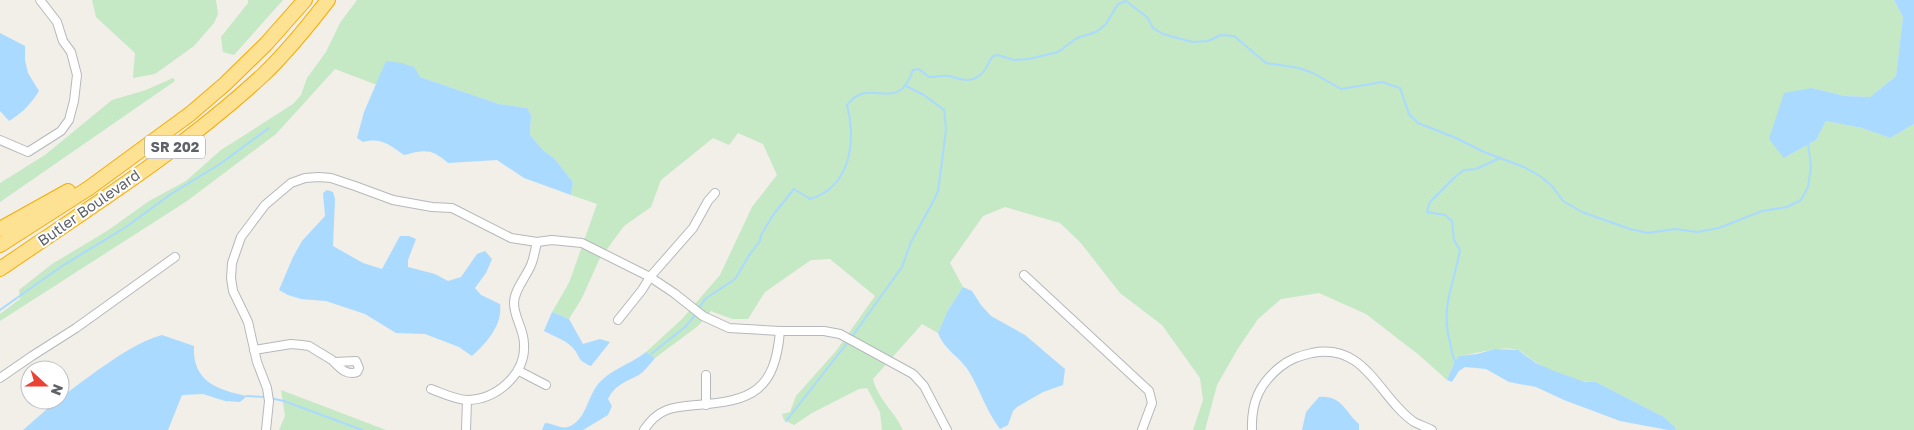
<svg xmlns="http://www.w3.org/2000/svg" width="1914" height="430" font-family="'Golos Text',sans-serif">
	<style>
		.green { fill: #c5e8c5 }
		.water { fill: #aadaff }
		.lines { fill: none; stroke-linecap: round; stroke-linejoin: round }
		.stream { stroke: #aadaff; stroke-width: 2 }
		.minor-casing { stroke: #b5b8bc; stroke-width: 10 }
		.motorway-casing { stroke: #f9ab00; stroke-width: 16 }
		.minor { stroke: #fff; stroke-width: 8 }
		.motorway { stroke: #fde293; stroke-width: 14 }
		.labels { text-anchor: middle; stroke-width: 4; stroke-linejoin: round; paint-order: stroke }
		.shield { fill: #fff; stroke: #8f9295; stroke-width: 1 }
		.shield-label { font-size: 14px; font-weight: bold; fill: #5f6368 }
		.street-label { font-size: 15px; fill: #5f6368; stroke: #fff }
	</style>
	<rect width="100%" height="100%" fill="#f1efe8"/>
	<g class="green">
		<path d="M92,0H216L218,14L214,23L194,46L155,74L133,78L135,53L96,17Z"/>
		<path d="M248,0H283L234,55L223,52L221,37L248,3Z"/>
		<path d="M357,0H1894L1903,17L1896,76L1870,97L1845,96L1812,88L1784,158L1816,140L1826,121L1862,128L1890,138L1914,124V430H1675L1676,428L1664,417L1596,382C1576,383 1554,373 1537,363C1530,359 1524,352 1517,350C1501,345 1476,354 1459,356L1455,361L1447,380L1419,355L1366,314L1319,293L1281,299L1258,319L1237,350L1217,385L1205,430H1193L1203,400L1200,378L1162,325L1120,293L1080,242L1060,223L1005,207L983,216L950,263L963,287L948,310L938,333L922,324L873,379C877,398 895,412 903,430H882L880,412L867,388L859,389L812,413L794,425L784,420L782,414L790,412L796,396L836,351L875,296L830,259L811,260L765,292L748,319H732L711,311L698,326L655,358L646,352L682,319L720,275L752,207L777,175L763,144L738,133L729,145L713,138L661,180L651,207L624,226L599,260L582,298L569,319L552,312L569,283L597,204L571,195L573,182L554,158L544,151L530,135L531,115L527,108L499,104L420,77L386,61L377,85L335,69L276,134L187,201L0,321V314L20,299L19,290L52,264L107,231L149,201L186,181L221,150L293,104L301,95L307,78L326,52L340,23Z"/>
		<path d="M173,78L175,81L0,202V183L45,155L112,100L146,90Z"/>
		<path d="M281,390L386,430H279L285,416Z"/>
	</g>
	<g class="water">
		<path d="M1894,0H1914V124L1890,138L1862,128L1826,121L1816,140L1784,158L1769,139L1784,93L1812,88L1845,96L1870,97L1896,76L1903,17Z"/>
		<path d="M0,33L25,46V60L28,73L39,91C31,104 22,113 9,121L0,111Z"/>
		<path d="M386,61L401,63L414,67L420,77L499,104L527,108L531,115L530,135L544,151L554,158L573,182L571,195L524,178L497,160L448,163C431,148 425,150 404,155C390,145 381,137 363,142L357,138L364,112Z"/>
		<path d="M327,190L333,192L335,199L333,246L363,263L382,269L400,236H409L416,239L408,260V267L435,274L448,281L461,277L477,254L485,251L492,259L486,273L475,288L481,295L500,304C503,325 486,343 472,356L459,347L425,334L396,333L365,314L326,301L301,299L288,295L279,290L293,257L302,241L325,216L323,193Z"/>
		<path d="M963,287L972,291L981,305L991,316L1025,335L1065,369L1063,385L1043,392L1017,407L1013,411L1008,425L1000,429C986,411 980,389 968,370C958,355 946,352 938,333L948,310Z"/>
		<path d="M552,312L569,319L583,344L600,339L610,342L591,366C576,360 581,356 572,347C564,339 553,336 544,331Z"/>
		<path d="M162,335L194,346C192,381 217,390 247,396L240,402L225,401L203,394L182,395L168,430H23C48,408 71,389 98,370C119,356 137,342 162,335Z"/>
		<path d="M1495,349L1518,350L1536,363L1554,371L1585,382H1596L1664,417L1676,428L1675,430H1668L1620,421L1564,400L1536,387L1509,382L1486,369L1465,367L1459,371L1452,382L1447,380L1455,361L1459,356L1477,354Z"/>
		<path d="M646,352L655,358C649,365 643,374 635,377C622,383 614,387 608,399L612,406L608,415L583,430H542L545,423C553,423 560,429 568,427C585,421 587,400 596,387C609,369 630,365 646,352Z"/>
		<path d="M1319,397C1342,395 1345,412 1359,424V430H1302L1306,412Z"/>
	</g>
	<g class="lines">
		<g class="stream">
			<path d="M0,310L62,266L126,227L171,194L220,164L269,128"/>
			<path d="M698,310L705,299L735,279L750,254L760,241L761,235L773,215L794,189L810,199C851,187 856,141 847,105C870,74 897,117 913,70L919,69L929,77C935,77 943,75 949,76C959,79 970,83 979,76C986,72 988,62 993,56L998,55L1014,60L1029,59L1058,52L1077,38L1096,32L1106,24L1118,4L1126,1L1147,17L1153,28L1163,34L1192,42L1208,41L1221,35L1234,36L1266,63L1299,68L1313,73L1341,89L1382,82L1400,88L1409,114L1418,123L1456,138L1484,152L1524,167L1540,176L1552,186L1563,201L1582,212L1630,229L1648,233L1675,229L1697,232L1719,228L1762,211L1787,207L1801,200L1808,187L1811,167L1808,143"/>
			<path d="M851,338L902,267L911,242L934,200L938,191L944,146L946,129L944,110L924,95L906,86"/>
			<path d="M651,354L685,327L696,314"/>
			<path d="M1455,361C1452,355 1451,349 1450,342C1440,308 1454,284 1460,250L1454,240L1452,221L1445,215L1427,212L1430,202L1455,177L1464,170L1476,169L1500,158"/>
			<path d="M247,396L265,397"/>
			<path d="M270,398L284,401L362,430"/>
			<path d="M786,421L848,342"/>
		</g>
		<g class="minor-casing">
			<g id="minor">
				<path d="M0,140L28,152L61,131L69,120L74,101L77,75L71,52L63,41L57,22L40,0"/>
				<path d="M1024,275L1149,391L1152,403L1142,430"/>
				<path d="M618,320L642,290L650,277L693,228L708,201L715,193"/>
				<path d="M254,350L291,344L302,345L309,346L332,360C339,367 346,376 357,372L359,368L356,361L335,362"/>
				<path d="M519,371L546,385"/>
				<path d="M0,378L32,356L76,328L175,257"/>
				<path d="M431,389C442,393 456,400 468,400C497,399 526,374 524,344C524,329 514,318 514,303C514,290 526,277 531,265C534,258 535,250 537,242"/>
				<path d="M706,405V375"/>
				<path d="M266,430L269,401L267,388L257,362L248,322L233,291L231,278L232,263L241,237L265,205L291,183L305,178L319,177L331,178L355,186L393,200L432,207L452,208L511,238L537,242L552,240L582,243L650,277L674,293L703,316L729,328L780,331H824L840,334L913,374L924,386L947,430"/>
				<path d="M466,430L467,400"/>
				<path d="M644,430C658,408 673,407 697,405C752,401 775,391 780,331"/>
				<path d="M1252,430C1251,403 1259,384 1280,367C1290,359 1299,356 1312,353C1366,342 1379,398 1414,422C1420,425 1426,427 1432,430"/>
			</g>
		</g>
		<g class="motorway-casing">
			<g id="motorway">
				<path d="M0,229L68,191"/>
				<path d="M0,245L89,188L190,114L225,84L266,44L305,0"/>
				<path d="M0,269C89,208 183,149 263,75C287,52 308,26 328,0"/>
			</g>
		</g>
		<use href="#minor" class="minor"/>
		<use href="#motorway" class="motorway"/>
	</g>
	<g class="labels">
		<rect class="shield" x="145" y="135.5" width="60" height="23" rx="4"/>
		<g class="shield-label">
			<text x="175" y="152">SR 202</text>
		</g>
		<g class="street-label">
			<text transform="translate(89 208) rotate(-35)" y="5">Butler Boulevard</text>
		</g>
	</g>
	<g transform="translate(45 385) rotate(111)"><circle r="24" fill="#ffffff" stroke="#bfc1c3"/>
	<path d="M0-4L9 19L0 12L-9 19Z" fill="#ea4335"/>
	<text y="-8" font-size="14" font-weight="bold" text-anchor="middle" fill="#5f6368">N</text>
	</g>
</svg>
